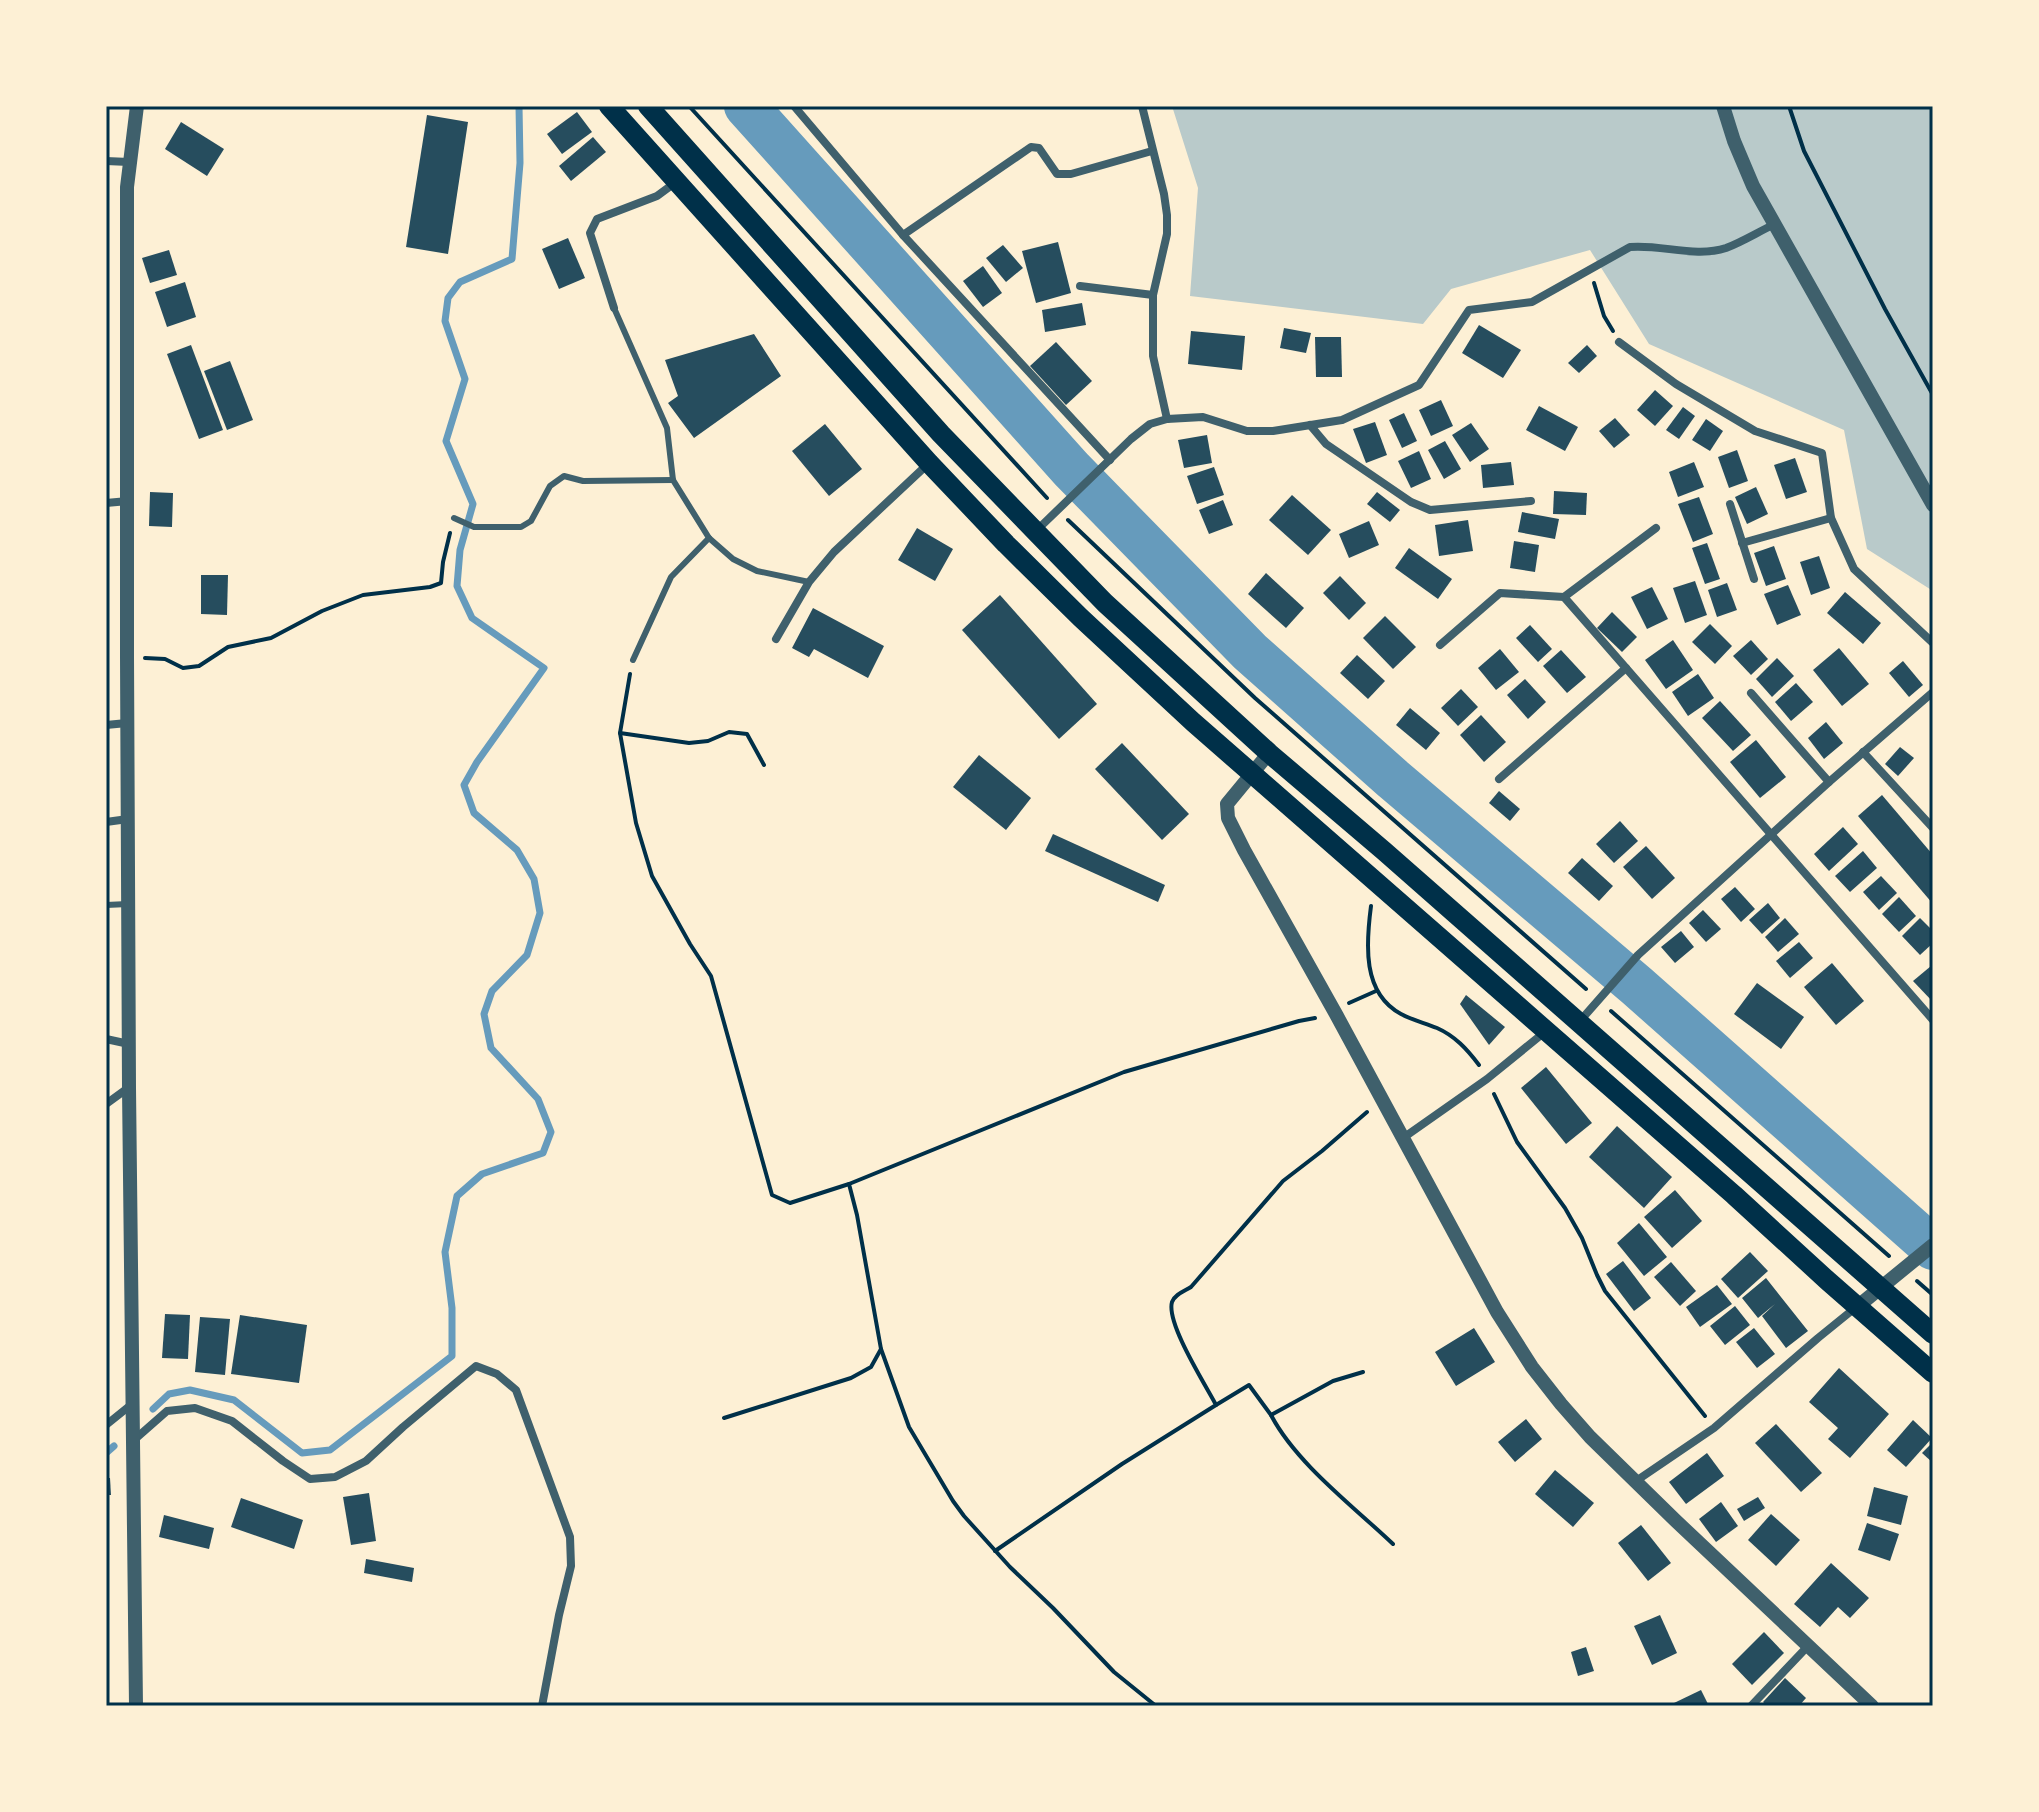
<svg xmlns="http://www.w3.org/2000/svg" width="2039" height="1812" font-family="Roboto,sans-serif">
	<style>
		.green { fill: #b9caca }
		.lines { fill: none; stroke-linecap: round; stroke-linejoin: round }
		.stream { stroke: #669bbc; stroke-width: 7 }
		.river { stroke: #669bbc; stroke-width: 44 }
		.building { fill: #264d5e }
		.path { stroke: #003049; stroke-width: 4 }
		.service { stroke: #3f606c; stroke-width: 6 }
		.minor { stroke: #3f606c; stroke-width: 8 }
		.tertiary { stroke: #3f606c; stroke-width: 14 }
		.primary { stroke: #003049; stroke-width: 20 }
		.neatline { fill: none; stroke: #003049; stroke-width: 3 }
	</style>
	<rect width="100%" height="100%" fill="#fdf0d5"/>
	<path class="green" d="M1172,106H1933V591L1867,549L1844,430L1649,344L1590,250L1451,289L1423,324L1190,296L1198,188Z"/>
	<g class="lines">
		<g class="stream">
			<path d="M153,1409L169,1394L190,1390L234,1400L302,1453L330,1450L452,1356V1308L445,1252L457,1196L482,1174L543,1153L551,1132L538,1099L491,1048L484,1014L492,991L527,955L540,913L534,879L517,850L474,813L464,785L477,762L544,668L472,618L457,586L460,550L473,504L446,441L465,379L445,321L448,298L460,282L512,259L520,163L519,106"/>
			<path d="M106,1453L114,1446"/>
		</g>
		<path class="river" d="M746,106L1071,469L1250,652L1393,779L1637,986L1933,1248"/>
	</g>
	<g class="building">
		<path d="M577,112L592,132L562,154L547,134Z"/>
		<path d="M427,115L468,122L448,254L406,247Z"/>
		<path d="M181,122L224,149L207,176L165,149Z"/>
		<path d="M593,137L606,152L571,181L559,166Z"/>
		<path d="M568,238L585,278L559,289L542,249Z"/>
		<path d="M1058,242L1071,293L1036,303L1022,251Z"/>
		<path d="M1003,245L1023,268L1006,282L986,258Z"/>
		<path d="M169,250L177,275L150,283L142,258Z"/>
		<path d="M983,266L1002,293L983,307L963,281Z"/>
		<path d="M185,282L196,317L167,327L155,292Z"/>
		<path d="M1082,303L1086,325L1045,332L1042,310Z"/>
		<path d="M1479,325L1521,350L1503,378L1462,353Z"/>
		<path d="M1284,328L1311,333L1306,353L1280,348Z"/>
		<path d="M1191,331L1245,336L1242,370L1188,364Z"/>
		<path d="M754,334L781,376L694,438L668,403L678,396L665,360Z"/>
		<path d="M1315,337H1341L1342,377H1316Z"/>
		<path d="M1056,342L1092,381L1066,405L1030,366Z"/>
		<path d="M191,345L223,430L199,439L167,354Z"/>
		<path d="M1587,345L1597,356L1579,373L1568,363Z"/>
		<path d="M230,361L253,420L227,430L204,371Z"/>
		<path d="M1655,390L1673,406L1655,426L1637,410Z"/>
		<path d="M1441,400L1453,426L1431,436L1419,410Z"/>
		<path d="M1539,406L1578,427L1565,451L1526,430Z"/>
		<path d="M1683,407L1695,416L1679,439L1666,430Z"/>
		<path d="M1404,413L1417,441L1402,448L1389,420Z"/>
		<path d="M1615,418L1630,435L1614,448L1599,431Z"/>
		<path d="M1706,419L1723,431L1710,451L1692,440Z"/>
		<path d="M1375,422L1387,455L1366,463L1353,429Z"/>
		<path d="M1471,423L1489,449L1470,462L1452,435Z"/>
		<path d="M825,424L862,469L829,496L792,451Z"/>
		<path d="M1207,435L1212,463L1184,468L1178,440Z"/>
		<path d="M1445,441L1461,469L1444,479L1428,450Z"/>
		<path d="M1737,450L1748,481L1729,488L1718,457Z"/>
		<path d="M1419,451L1431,479L1411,488L1398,461Z"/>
		<path d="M1795,458L1807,492L1786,499L1774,465Z"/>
		<path d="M1511,462L1514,485L1483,488L1481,465Z"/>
		<path d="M1694,462L1704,487L1678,497L1669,472Z"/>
		<path d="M1214,467L1224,495L1197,504L1187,476Z"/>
		<path d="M1756,487L1768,514L1747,524L1735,497Z"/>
		<path d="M1554,491L1587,493L1586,515L1553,514Z"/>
		<path d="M150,492L173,493L172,527L149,526Z"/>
		<path d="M1377,492L1400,510L1390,522L1367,504Z"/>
		<path d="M1292,495L1331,530L1308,555L1269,520Z"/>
		<path d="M1699,497L1713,534L1693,542L1678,504Z"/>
		<path d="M1223,500L1233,525L1209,534L1199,510Z"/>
		<path d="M1522,512L1559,519L1555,539L1518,532Z"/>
		<path d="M1468,520L1473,551L1439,556L1435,525Z"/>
		<path d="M1369,521L1379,545L1349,558L1339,534Z"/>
		<path d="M917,528L953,549L935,581L898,560Z"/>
		<path d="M1514,541L1539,545L1535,572L1510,568Z"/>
		<path d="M1707,543L1720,579L1705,584L1692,548Z"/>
		<path d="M1774,546L1786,579L1766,586L1754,553Z"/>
		<path d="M1409,548L1452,579L1438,599L1395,568Z"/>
		<path d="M1819,556L1830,588L1811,595L1800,562Z"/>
		<path d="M1266,573L1304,608L1286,628L1248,594Z"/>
		<path d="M201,575H228L227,615L201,614Z"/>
		<path d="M1340,576L1366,603L1349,620L1323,593Z"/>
		<path d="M1695,581L1707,615L1685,623L1673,588Z"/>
		<path d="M1727,583L1737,610L1717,617L1708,590Z"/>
		<path d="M1788,585L1801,615L1777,625L1764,594Z"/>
		<path d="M1652,587L1668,619L1647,629L1631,597Z"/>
		<path d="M1845,592L1881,623L1863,644L1827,613Z"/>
		<path d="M1000,595L1097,704L1059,739L962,630Z"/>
		<path d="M813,608L884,646L868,678L814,649L809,657L792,648Z"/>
		<path d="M1612,612L1637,637L1622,652L1597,628Z"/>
		<path d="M1385,616L1416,647L1393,669L1363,638Z"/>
		<path d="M1710,624L1732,646L1715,664L1692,642Z"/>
		<path d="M1530,625L1552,649L1538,662L1516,638Z"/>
		<path d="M1673,640L1693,670L1666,689L1645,660Z"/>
		<path d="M1751,640L1768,659L1751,675L1733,656Z"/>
		<path d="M1839,648L1869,684L1842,706L1813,670Z"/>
		<path d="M1500,649L1519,672L1496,690L1478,668Z"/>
		<path d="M1561,650L1586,677L1567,693L1543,666Z"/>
		<path d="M1357,655L1385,681L1368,699L1340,673Z"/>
		<path d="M1777,658L1794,676L1772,697L1756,679Z"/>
		<path d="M1903,661L1923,685L1909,697L1889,673Z"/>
		<path d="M1698,674L1714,698L1688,716L1672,692Z"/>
		<path d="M1525,679L1546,702L1528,719L1507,695Z"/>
		<path d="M1796,683L1813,702L1791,721L1775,702Z"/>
		<path d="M1461,689L1478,707L1458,726L1441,708Z"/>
		<path d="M1720,701L1751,735L1733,751L1702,718Z"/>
		<path d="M1410,708L1440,733L1426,750L1396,725Z"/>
		<path d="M1481,715L1506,742L1484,762L1460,735Z"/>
		<path d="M1826,722L1843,743L1824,759L1808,738Z"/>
		<path d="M1756,740L1786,777L1760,798L1730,762Z"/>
		<path d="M1122,743L1189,814L1162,840L1095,769Z"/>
		<path d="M1900,747L1914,758L1898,776L1885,764Z"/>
		<path d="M979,755L1031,798L1006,830L953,787Z"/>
		<path d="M1499,791L1520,809L1510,821L1489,803Z"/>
		<path d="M1882,795L1933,855V904L1858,816Z"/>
		<path d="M1620,821L1638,841L1614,863L1596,844Z"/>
		<path d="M1843,827L1858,844L1829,871L1814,854Z"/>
		<path d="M1053,834L1165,885L1158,902L1045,851Z"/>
		<path d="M1646,846L1675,878L1652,899L1623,867Z"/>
		<path d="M1863,851L1877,868L1850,892L1835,876Z"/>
		<path d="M1582,858L1613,886L1599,901L1568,873Z"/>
		<path d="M1881,876L1897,893L1879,910L1863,892Z"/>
		<path d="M1735,887L1755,909L1741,922L1721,899Z"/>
		<path d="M1899,897L1916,916L1899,932L1882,914Z"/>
		<path d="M1768,903L1780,918L1762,934L1749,920Z"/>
		<path d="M1703,910L1721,929L1706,942L1689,923Z"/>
		<path d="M1785,918L1799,934L1778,952L1765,937Z"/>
		<path d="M1920,918L1933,931V943L1920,955L1902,936Z"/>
		<path d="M1681,931L1694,947L1675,963L1661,947Z"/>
		<path d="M1799,942L1813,958L1790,978L1776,961Z"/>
		<path d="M1832,963L1864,1001L1836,1025L1804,987Z"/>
		<path d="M1931,966L1933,968V1002L1913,981Z"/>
		<path d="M1757,983L1804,1017L1781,1049L1734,1014Z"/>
		<path d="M1466,995L1505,1027L1489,1045L1460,1004Z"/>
		<path d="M1546,1067L1592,1123L1566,1144L1521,1088Z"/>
		<path d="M1617,1126L1672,1177L1644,1208L1589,1157Z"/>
		<path d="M1675,1190L1702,1221L1672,1248L1644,1217Z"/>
		<path d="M1639,1223L1667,1257L1644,1276L1617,1243Z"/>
		<path d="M1750,1252L1768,1271L1738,1298L1721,1279Z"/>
		<path d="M1623,1261L1651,1298L1634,1311L1606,1274Z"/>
		<path d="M1671,1262L1696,1291L1680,1306L1654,1277Z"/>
		<path d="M1766,1278L1808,1331L1786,1348L1762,1316L1775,1304L1758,1318L1742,1298Z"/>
		<path d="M1717,1285L1732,1304L1700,1327L1686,1307Z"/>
		<path d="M1735,1306L1750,1325L1725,1345L1710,1326Z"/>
		<path d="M165,1314L190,1315L188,1359L162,1358Z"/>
		<path d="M240,1315L307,1325L299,1383L231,1374Z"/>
		<path d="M200,1317L230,1319L225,1375L195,1372Z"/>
		<path d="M1474,1328L1495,1362L1456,1386L1435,1352Z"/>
		<path d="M1754,1328L1775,1354L1757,1368L1736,1342Z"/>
		<path d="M1839,1368L1889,1414L1850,1458L1828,1439L1838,1428L1809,1402Z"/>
		<path d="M1526,1419L1542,1439L1515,1462L1498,1442Z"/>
		<path d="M1913,1420L1932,1438L1906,1467L1887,1450Z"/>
		<path d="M1776,1424L1822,1473L1801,1492L1755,1443Z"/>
		<path d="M1933,1442V1463L1922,1453Z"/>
		<path d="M1707,1453L1724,1476L1686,1504L1669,1482Z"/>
		<path d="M1555,1470L1594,1503L1573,1527L1535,1494Z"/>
		<path d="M106,1478H110L111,1495H106Z"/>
		<path d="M1874,1487L1908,1496L1901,1525L1867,1516Z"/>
		<path d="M369,1493L376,1541L351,1545L343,1497Z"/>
		<path d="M1758,1497L1765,1508L1744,1521L1737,1509Z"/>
		<path d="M241,1498L303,1520L294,1549L231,1527Z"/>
		<path d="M1721,1502L1738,1526L1716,1542L1699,1519Z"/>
		<path d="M1771,1514L1800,1540L1776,1566L1748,1540Z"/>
		<path d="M164,1515L214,1528L209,1549L159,1537Z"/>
		<path d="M1867,1523L1899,1534L1890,1561L1858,1550Z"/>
		<path d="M1641,1525L1671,1563L1648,1581L1618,1543Z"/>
		<path d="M366,1559L414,1568L412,1582L364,1573Z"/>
		<path d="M1831,1563L1869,1598L1850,1618L1838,1607L1820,1627L1794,1604Z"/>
		<path d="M1660,1615L1677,1653L1652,1665L1634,1626Z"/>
		<path d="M1764,1632L1784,1653L1752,1685L1732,1664Z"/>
		<path d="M1586,1647L1594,1671L1578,1676L1571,1652Z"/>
		<path d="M1785,1678L1806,1698L1799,1706H1767L1763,1702Z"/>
		<path d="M1701,1690L1709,1706H1675L1674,1703Z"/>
	</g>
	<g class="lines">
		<g class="path">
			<path d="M689,106L1047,498"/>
			<path d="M1789,106L1804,151L1885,309L1933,395"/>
			<path d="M1594,283L1604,316L1613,331"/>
			<path d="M1068,520L1255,698L1586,989"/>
			<path d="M145,658L165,659L183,668L199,666L228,647L271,638L322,611L363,595L430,587L441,583L443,562L450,533"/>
			<path d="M630,674L620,733L636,823L652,876L690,944L711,976L772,1195L790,1203L849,1184"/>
			<path d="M620,733L689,743L708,741L729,732L747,734L764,765"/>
			<path d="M1371,906C1366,944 1362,993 1401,1014C1412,1020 1425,1023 1437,1028C1455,1036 1467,1049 1479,1065"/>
			<path d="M1349,1003L1376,991"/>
			<path d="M1611,1011L1889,1256"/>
			<path d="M1494,1094L1517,1142L1565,1208L1582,1238L1597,1275L1605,1291L1705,1416"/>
			<path d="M1917,1281L1933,1295"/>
			<path d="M1216,1405L1249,1385L1271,1415L1333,1381L1363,1372"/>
			<path d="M1271,1415C1296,1463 1353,1506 1393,1544"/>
			<path d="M724,1418L851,1378L871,1367L881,1349"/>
			<path d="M995,1551L1122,1464L1216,1405C1205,1384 1166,1323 1172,1302C1175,1294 1185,1291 1191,1287L1283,1181L1322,1151L1367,1112"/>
			<path d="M1156,1706L1114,1672L1053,1608L1010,1567L964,1516L953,1501L909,1427L881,1349L857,1215L849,1184L1124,1072L1299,1021L1315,1018"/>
		</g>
		<g class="service">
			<path d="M614,308L667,428L673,480L709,538L733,559L757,571L809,582"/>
			<path d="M454,518L474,527H521L531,521L550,486L564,476L583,481L673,480"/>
			<path d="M633,660L671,577L709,538"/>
			<path d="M106,905L128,904"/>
		</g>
		<g class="minor">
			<path d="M794,106L903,235L1110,460"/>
			<path d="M1142,106L1164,194L1167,215V234L1153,295V356L1167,419"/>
			<path d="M106,161L129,162"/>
			<path d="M903,235L1031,147L1039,148L1057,174H1071L1152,151"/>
			<path d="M1080,286L1153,295"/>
			<path d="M614,308L590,233L597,219L657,196L676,182"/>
			<path d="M1619,342L1676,384L1755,431L1822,453L1831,518L1854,569L1933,643"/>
			<path d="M1310,425L1326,444L1411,502L1430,510L1531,501"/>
			<path d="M106,503L128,501"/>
			<path d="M1730,504L1754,579"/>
			<path d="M1037,530L1131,439L1150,424L1167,419L1203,417L1247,431H1273L1342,420L1419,385L1469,310L1532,302L1630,247C1661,244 1695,258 1726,248C1742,242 1758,232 1773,225"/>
			<path d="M1742,543L1831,518"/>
			<path d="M1564,597L1656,528"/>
			<path d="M776,639L809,582L834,552L929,463"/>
			<path d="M1440,645L1500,593L1564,597L1933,1020"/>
			<path d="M1751,693L1829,782"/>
			<path d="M106,725L127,723"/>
			<path d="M1863,752L1933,828"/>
			<path d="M1499,779L1626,668"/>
			<path d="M106,822L128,819"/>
			<path d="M1580,1021L1638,955L1829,782L1933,692"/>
			<path d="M106,1039L129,1044"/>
			<path d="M106,1104L128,1088"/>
			<path d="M1403,1138L1487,1079L1546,1031"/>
			<path d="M106,1425L132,1404"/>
			<path d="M134,1440L167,1411L195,1408L232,1421L283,1461L310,1479L335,1477L366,1461L403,1427L476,1366L497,1374L516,1390L570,1537L571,1566L559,1615L542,1706"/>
			<path d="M1636,1481L1714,1428L1818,1338L1855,1308"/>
			<path d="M1751,1706L1808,1646"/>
		</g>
		<g class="tertiary">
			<path d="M1723,106L1734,141L1753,186L1933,505"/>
			<path d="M1269,753L1227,804L1228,818L1244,850L1337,1016L1497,1312L1532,1367L1561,1404L1590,1437L1676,1521L1872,1706"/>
			<path d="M1857,1307L1933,1245"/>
			<path d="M136,1706L129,1088L127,656V187L137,106"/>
		</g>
		<g class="primary">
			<path d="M609,106L929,463L1006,544L1081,618L1193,722L1734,1195L1828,1281L1933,1373"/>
			<path d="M648,106L941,434L1105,603L1269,753L1384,851L1933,1334"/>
		</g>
	</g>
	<rect width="2039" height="1812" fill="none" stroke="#fdf0d5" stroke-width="216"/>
	<rect x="108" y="108" width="1823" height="1596" class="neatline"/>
</svg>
